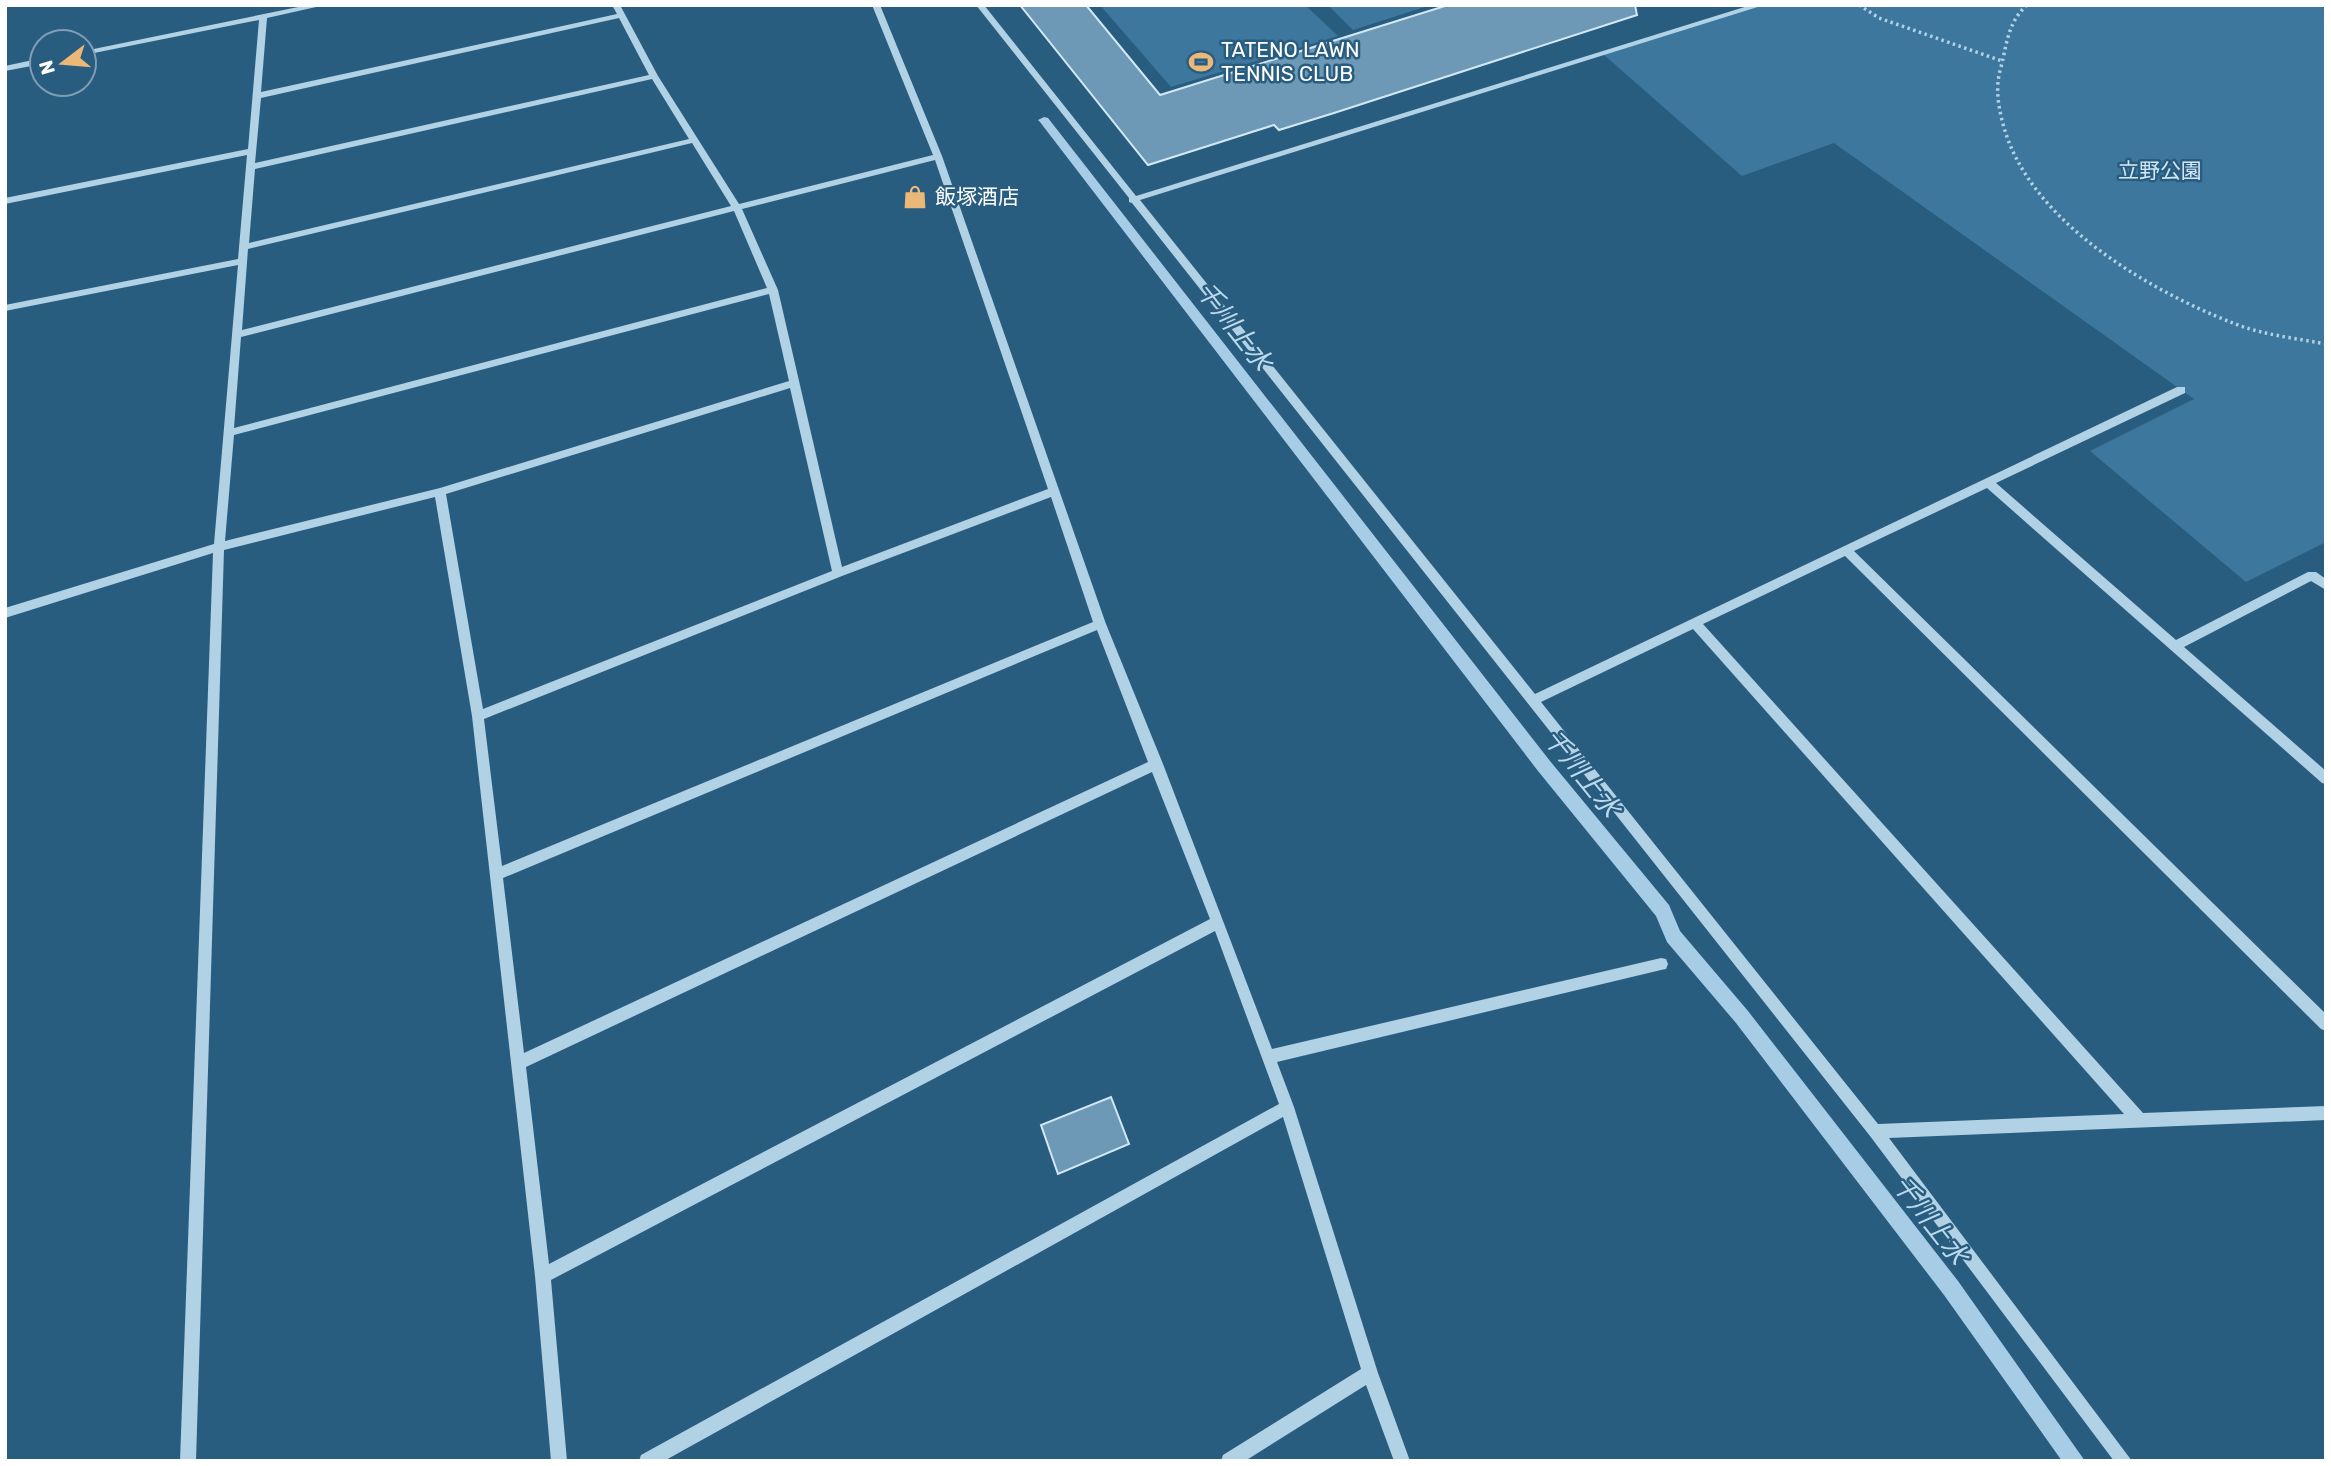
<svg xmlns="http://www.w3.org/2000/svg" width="2331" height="1466" font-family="Rubik,'Noto Sans JP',sans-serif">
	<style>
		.green { fill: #3e779d }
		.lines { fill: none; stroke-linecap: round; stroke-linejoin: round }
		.stream { fill: #a6cde5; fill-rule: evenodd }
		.building { fill: #6d99b6; stroke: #d3e8f5; stroke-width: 2 }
		.path { stroke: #b1d1e5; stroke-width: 3.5; stroke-dasharray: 2.5 3.5; stroke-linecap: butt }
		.minor { fill: #b1d1e5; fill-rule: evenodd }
		.labels { text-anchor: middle; stroke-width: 5; stroke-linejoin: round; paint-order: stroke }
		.far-poi-label { font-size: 21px; fill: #fff; stroke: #295d80; text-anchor: start }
		.far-park-label { font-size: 21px; fill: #d3e8f5; stroke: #295d80 }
		.water-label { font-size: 26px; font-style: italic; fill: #bcdaed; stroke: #295d80 }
	</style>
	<rect width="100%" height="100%" fill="#295d80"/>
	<g class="green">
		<path d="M1100,5H1305L1338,36L1171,87Z"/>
		<path d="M1328,5H1431L1353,30Z"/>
		<path d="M1760,5H2326V542L2246,582L2090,451L2194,399L1834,143L1742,176L1603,54Z"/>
	</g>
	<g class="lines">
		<path class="stream" d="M1044,117L1048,118L1550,761L1669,905L1680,931L1748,1011L1958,1281L2085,1461H2062L1944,1295L1736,1023L1667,942L1656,916L1538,771L1040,122L1038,120Z"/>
	</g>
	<g class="building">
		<path d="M1020,5H1086L1160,95L1448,5H1635L1637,15L1334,113L1279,130L1274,125L1148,165Z"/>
		<path d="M1111,1097L1129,1144L1058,1174L1041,1125Z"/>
	</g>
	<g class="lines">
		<g class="path">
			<path d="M1859,5L1879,18L2002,61"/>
			<path d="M2027,5C2008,22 2007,43 2001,67C1995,87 1998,105 2003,124C2028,220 2146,289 2233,323C2262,335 2295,338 2326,344"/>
		</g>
		<g class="minor">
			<path d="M308,5H325L267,18L261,92L617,14L612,5H620L658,76L739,204L933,155L872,5H880L942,156L1106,624L1163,764L1272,1049L1661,958L1666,959L1668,964L1666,969L1661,970L1277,1062L1294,1107L1378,1373L1410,1461H1394L1366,1385L1245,1461H1221L1223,1455L1361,1369L1283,1117L664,1461H639L641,1455L1279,1104L1215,931L551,1280L567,1461H551L535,1276L472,716L435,497L224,550L196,1461H180L213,553L5,618V608L214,544L238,265L5,311V305L238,259L247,155L5,204V198L248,149L259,20L84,55V51ZM619,18L649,75L255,163L261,98ZM652,79L689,139L249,243L255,169ZM692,143L731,206L242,330L248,249ZM935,160L1048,489L842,567L778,290L742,209ZM734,211L767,288L234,428L241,337ZM769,294L789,381L440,488L225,541L234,435ZM790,388L832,571L483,709L446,494ZM1051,497L1093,622L502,866L484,719L842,576ZM1097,630L1148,762L524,1053L503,878ZM1152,772L1210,919L549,1264L526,1067Z"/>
			<path d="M976,5H984L1136,196L1751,5H1764L1140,200L1535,694L2177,387H2185V393L1996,483L2176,640L2308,572H2316L2326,579V590L2311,581L2184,647L2326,771V784L2322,783L1987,488L1854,551L2326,1014V1031L2321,1029L1845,556L1703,624L2143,1113L2326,1106V1120L1889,1138L2132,1461H2114L1870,1136L1132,203L1129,202V198ZM1693,629L2124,1114L1878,1124L1541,702Z"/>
			<path d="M42,58V64L5,71V66Z"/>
		</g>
	</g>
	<defs>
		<g id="stadium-bare" transform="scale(1.89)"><path d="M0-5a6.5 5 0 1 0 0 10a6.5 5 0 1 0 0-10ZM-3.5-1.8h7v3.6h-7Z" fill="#ecb878" stroke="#295d80" stroke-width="2.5" paint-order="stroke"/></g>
		<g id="shop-bare" transform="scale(1.89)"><path d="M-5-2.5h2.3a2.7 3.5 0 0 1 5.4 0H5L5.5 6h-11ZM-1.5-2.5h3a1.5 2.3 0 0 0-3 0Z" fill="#ecb878" stroke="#295d80" stroke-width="2.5" paint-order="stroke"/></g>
	</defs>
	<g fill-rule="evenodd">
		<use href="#stadium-bare" x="1201" y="62"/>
		<use href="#shop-bare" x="915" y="197"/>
	</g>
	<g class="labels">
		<g class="far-poi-label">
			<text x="1221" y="57">TATENO LAWN<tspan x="1221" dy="24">TENNIS CLUB</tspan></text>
			<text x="935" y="204">飯塚酒店</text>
		</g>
		<g class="far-park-label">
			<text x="2160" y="178">立野公園</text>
		</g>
		<g class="water-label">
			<text transform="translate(1234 326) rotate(52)" y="9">千川上水</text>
			<text transform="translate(1582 773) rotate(51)" y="9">千川上水</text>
			<text transform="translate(1930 1220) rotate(52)" y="9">千川上水</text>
		</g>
	</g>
	<rect width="2331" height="1466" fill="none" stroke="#ffffff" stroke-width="14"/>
	<g transform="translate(63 63) rotate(254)"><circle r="33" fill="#295d80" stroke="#7f9eb3" stroke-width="2"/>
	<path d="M0-5L12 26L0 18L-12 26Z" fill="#ecb878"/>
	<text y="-10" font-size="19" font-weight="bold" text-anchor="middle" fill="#ffffff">N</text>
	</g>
</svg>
